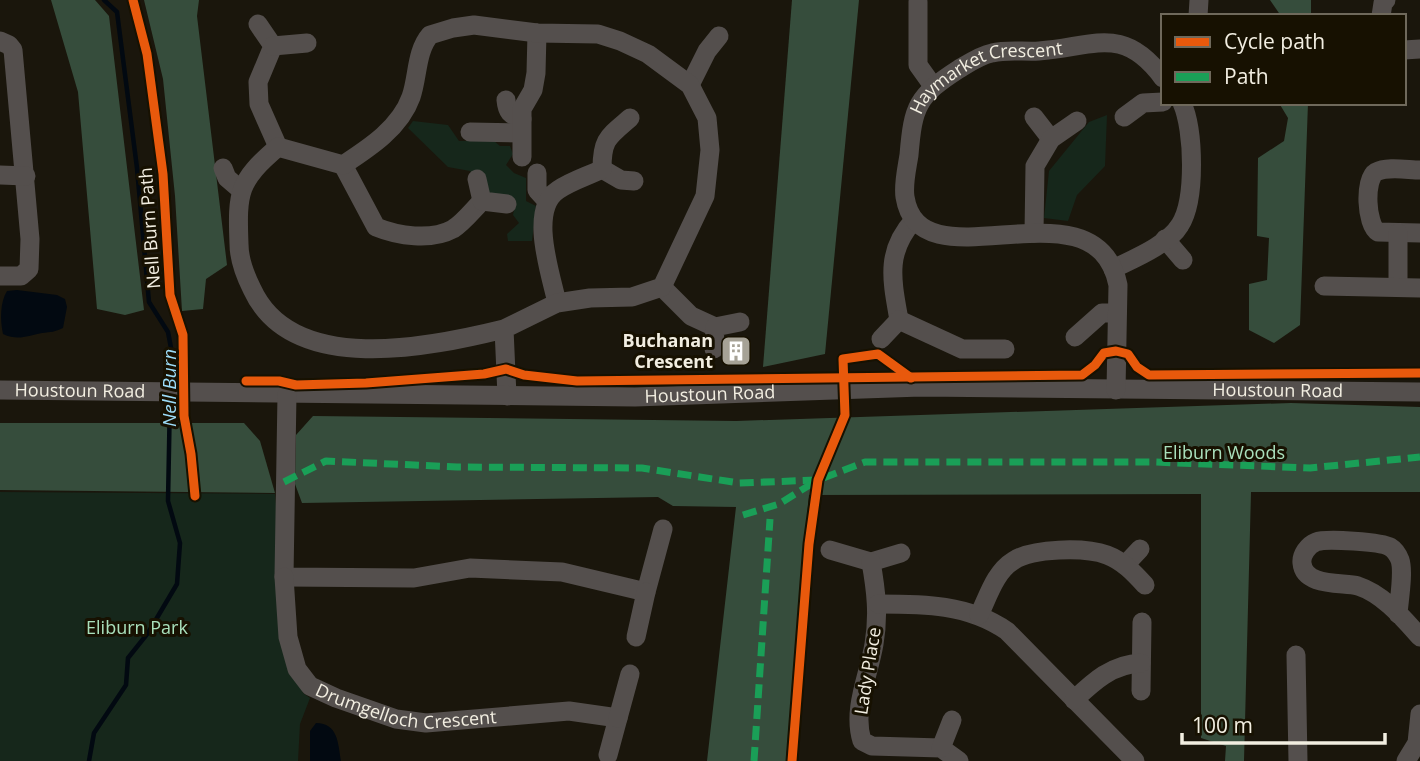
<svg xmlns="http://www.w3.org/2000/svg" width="1420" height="761" font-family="'Open Sans',sans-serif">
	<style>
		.green { fill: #16271b }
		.forest { fill: #364d3c }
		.water { fill: #020911 }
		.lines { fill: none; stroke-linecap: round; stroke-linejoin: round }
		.stream { stroke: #020911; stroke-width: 4.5 }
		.minor { stroke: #544f4d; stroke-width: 19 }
		.quiet { stroke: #1a9f57; stroke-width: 7; stroke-dasharray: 14 7; stroke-linecap: butt }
		.cycleway-casing { stroke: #171101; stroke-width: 13 }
		.cycleway { stroke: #e8590c; stroke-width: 9 }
		.labels { text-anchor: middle; stroke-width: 6; stroke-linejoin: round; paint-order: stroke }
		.street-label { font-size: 18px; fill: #f2eee1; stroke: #171101 }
		.poi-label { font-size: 18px; font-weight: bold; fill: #f2eee1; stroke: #171101; text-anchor: end }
		.park-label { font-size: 18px; fill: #a9e0bc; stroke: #171101 }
		.water-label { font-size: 19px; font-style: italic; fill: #9cdcf8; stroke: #171101 }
	</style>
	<rect width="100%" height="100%" fill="#1a160c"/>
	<g class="green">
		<path d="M1107,115L1105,166L1077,195L1068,221L1044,218L1049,171L1089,122Z"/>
		<path d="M413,121L448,125L459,141H494L500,146H510L513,154L506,165L514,173L526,178V201L536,206L532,241H508L507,234L519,223L513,215L515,205L491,199L470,171L448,167L408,128Z"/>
		<path d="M0,492L275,494L291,660L303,693L310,698L300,724L298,761H0Z"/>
	</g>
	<g class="forest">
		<path d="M51,0H95L109,16L144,310L125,315L97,309L78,92Z"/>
		<path d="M144,0H199L197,16L227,265L206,279L203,309L182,311L175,196L163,79Z"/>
		<path d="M792,0H859L825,354L763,367Z"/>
		<path d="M1270,0H1311V16H1281Z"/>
		<path d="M1279,103H1308L1300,325L1274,343L1249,330V284L1267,280L1269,238L1257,236L1258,158L1284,141L1288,118Z"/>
		<path d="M1291,403L1420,407V492H1251L1244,761H1225L1226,746L1201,738V494L809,495L786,761H707L736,507L673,506L658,497L302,503L295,484L296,435L313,416L736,421Z"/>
		<path d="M0,423H244L260,441L275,493L0,490Z"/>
	</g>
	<g class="water">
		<path d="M17,290L57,295L65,299L67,307L63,328C55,332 51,332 42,333C27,336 18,341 3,334C0,320 0,302 7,291Z"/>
		<path d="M316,723C338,723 338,743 341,761H310V731Z"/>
	</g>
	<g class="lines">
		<g class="stream">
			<path d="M104,0L117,12L137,168L149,302L168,332L171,348L170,385"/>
			<path d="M89,761L94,733L126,685L128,658L148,633L177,584L180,543L168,501L170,397"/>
		</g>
		<g class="minor">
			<path d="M918,2V65L933,86"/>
			<path d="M1198,16L1199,0"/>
			<path d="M1381,16L1383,3L1386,0"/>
			<path d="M258,24L273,46L258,82L259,104L278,147"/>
			<path d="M0,41L9,45L13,50L30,239L29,269L21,276H0"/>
			<path d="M273,46L307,43"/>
			<path d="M1404,50L1420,49"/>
			<path d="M690,85L707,51L719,36"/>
			<path d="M506,100C507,112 510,115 522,119"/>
			<path d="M1034,117L1051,139"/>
			<path d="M1124,117L1143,103L1163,102"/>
			<path d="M470,132L521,133"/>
			<path d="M522,157V109L533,90L536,73L537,33"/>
			<path d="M343,165L376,227C398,236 431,241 453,229C463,223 473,210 482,201"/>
			<path d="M223,168L227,178L241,190"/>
			<path d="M602,169L621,180L634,181"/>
			<path d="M1420,170C1408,170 1387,166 1376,172C1364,179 1366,225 1378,232L1420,233"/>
			<path d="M537,173V190L547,201"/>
			<path d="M0,175L26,176"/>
			<path d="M477,179L482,201L507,204"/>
			<path d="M1034,233L1035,166L1051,139L1077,121"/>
			<path d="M1398,233V287"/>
			<path d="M1165,239L1183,260"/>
			<path d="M1113,269C1133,259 1168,245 1180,225C1196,200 1194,130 1182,103"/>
			<path d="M1324,286L1420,288"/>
			<path d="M662,287L691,316L715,327"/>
			<path d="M557,303C551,274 528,210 558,190C571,181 588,176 602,169C602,139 608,137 630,118"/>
			<path d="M899,320C892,280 885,252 914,220"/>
			<path d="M504,329L557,303L590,298L632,297L662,287L705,196L710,150L707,118L690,85L648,54L620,41L598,34L537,33L474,25L453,28L430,35C416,51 418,77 411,97C400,128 369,148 343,165L278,147C238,181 237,192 239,244C239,259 245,275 252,289C292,377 431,347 504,329L507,396"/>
			<path d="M1075,337L1102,313H1117"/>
			<path d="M881,339L899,320L962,349H1005"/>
			<path d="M714,349L715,327L740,322"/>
			<path id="s1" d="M0,390L635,397L921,387L1420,392"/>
			<path id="s2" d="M1116,390L1118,285C1095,174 920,291 905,197C903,184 907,168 909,155C913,106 917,96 959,69C969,63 981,55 992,53C1008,49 1023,52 1039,51C1094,47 1123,24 1163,78"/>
			<path d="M287,394L284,577L414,578L470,568L562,572L646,592L663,529"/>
			<path d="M830,550L871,562L901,553"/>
			<path d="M871,562C876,590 879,615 874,644C869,675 852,709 862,741L872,746L941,748L959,761"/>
			<path d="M1125,565L1140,549"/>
			<path id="s3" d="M284,577L288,637L297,669L310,686L336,698L396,719L426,723L569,711L618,718L608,755"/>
			<path d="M878,604C924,604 968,604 1007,631L1135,761"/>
			<path d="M1398,614C1399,600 1404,572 1400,560C1398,555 1395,550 1390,547C1382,542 1326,538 1316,542C1308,545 1301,555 1302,563C1304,587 1343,582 1358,586C1383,594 1403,618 1420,637"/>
			<path d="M979,615C988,597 995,572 1013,561C1032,548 1085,547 1107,555C1123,561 1134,573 1145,585"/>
			<path d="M636,637L646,592"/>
			<path d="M1296,655L1298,761"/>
			<path d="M1141,691L1142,622"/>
			<path d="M1074,700C1093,682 1112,664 1141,663"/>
			<path d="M618,718L630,674"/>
			<path d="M941,748L952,720"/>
			<path d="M1406,761L1417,743L1420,714"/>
		</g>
		<g class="quiet">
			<path d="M284,482L326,461L457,467L642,468L739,483L818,480L865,462H1154L1310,468L1420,457"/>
			<path d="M743,515L779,504L816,481"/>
			<path d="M754,761L770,519"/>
		</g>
		<g class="cycleway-casing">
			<g id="cycleway">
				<path d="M133,0L147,54L163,174L170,295L183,335L184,416L191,454L195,496"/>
				<path d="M246,381H279L296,385L366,383L484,374L506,369L524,375L577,381L1082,375L1095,365L1104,353L1116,351L1128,354L1137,367L1149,375L1420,373"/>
				<path d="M792,761L809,544L818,480L845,415L843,359L878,354L911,378"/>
			</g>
		</g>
		<use href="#cycleway" class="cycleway"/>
	</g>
	<defs>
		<g id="building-square" transform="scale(1.575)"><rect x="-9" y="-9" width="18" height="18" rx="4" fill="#a6a296" stroke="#171101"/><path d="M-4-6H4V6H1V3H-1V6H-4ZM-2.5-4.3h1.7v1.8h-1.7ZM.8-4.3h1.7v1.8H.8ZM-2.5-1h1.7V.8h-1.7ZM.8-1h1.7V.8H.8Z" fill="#fff"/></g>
	</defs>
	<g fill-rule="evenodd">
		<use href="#building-square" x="736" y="351"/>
	</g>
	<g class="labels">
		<g class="street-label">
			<text dy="6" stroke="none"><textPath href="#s2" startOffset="534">Haymarket Crescent</textPath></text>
			<text transform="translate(150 228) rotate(-94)" y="6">Nell Burn Path</text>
			<text dy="6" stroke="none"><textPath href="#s1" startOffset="80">Houstoun Road</textPath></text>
			<text dy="6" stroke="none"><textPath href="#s1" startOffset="1278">Houstoun Road</textPath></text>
			<text dy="6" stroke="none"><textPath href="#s1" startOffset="710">Houstoun Road</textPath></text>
			<text transform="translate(868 671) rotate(-81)" y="6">Lady Place</text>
			<text dy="6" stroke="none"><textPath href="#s3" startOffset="215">Drumgelloch Crescent</textPath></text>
		</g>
		<g class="poi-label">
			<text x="713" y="347">Buchanan<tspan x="713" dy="21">Crescent</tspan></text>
		</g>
		<g class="park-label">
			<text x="1224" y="459">Eliburn Woods</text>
			<text x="137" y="634">Eliburn Park</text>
		</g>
		<g class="water-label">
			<text transform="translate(169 388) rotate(-90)" y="7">Nell Burn</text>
		</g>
	</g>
	<rect x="1161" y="14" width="245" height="91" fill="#171101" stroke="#6f695b" stroke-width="2"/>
	<rect x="1175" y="37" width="35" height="10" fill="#e8590c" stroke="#6f695b" stroke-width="2"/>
	<text x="1224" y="49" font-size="21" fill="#f2eee1">Cycle path</text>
	<rect x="1175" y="72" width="35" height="10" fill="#1a9f57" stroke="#6f695b" stroke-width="2"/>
	<text x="1224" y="84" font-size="21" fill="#f2eee1">Path</text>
	<path d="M1182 733v10h203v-10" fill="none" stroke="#f2eee1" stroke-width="3.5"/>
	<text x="1192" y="733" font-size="21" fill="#f2eee1" stroke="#171101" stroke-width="5" paint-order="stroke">100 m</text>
</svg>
